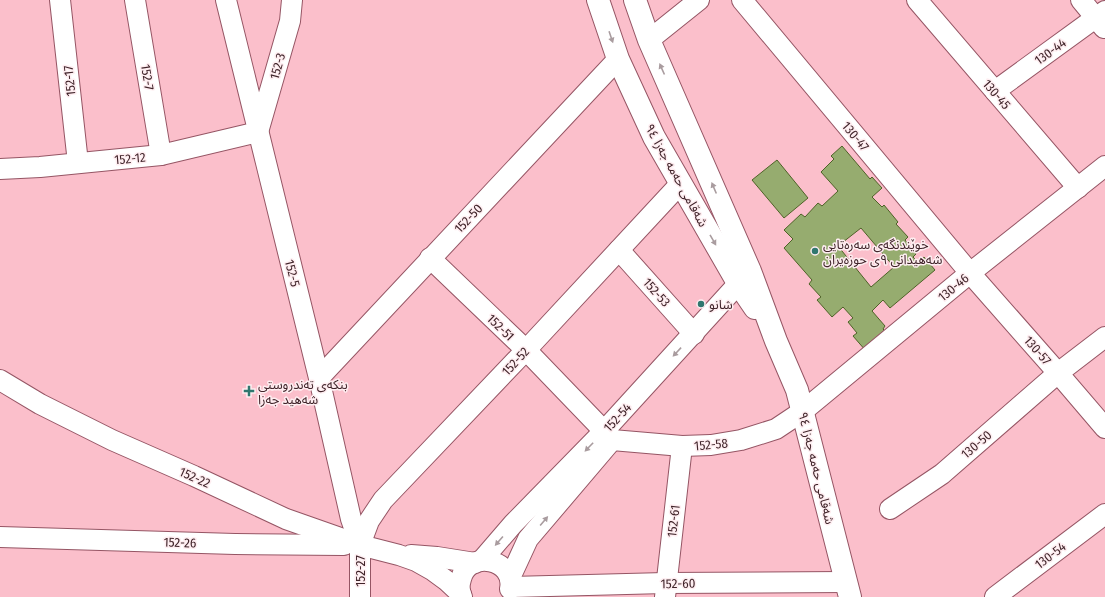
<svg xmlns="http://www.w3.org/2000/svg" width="1105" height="597" font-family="'Fira Sans Condensed','Noto Sans Arabic',sans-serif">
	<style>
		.building { fill: #96ac6f; stroke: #4e6227; fill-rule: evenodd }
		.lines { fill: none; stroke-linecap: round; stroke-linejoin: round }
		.minor-casing { stroke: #955564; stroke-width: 22 }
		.secondary-casing { stroke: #955564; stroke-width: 24 }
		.minor { stroke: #fff; stroke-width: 20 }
		.secondary { stroke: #fff; stroke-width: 22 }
		.oneway { fill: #a99c9f }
		.poi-dot { fill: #30776f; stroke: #feeef1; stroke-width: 1.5 }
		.labels { text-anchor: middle; stroke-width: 3; stroke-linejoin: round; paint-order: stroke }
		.street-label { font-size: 13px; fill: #40242a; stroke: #feeef1 }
		.poi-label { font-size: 13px; fill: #40242a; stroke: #feeef1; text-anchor: start }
	</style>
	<rect width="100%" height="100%" fill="#fbbfcb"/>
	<g class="building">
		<path d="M842,146L870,179L872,177L882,188L872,197L882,207L884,205L898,222L896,224L908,237L905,240L916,254L913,257L918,262L924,257L935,270L890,308L883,300L872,311L885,326L883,329L886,332L866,351L853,336L857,333L848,322L853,318L843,307L832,317L817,300L821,297L809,284L812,280L784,248L793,239L784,230L801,214L805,217L818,203L822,206L838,191L821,172L834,159L831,156ZM861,228L894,267L871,287L838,246Z"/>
		<path d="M777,160L808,198L784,218L752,180Z"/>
	</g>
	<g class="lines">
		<g class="minor-casing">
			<g id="minor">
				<path d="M60,0L78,163"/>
				<path d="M135,0L161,155"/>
				<path d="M226,0L319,378L351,519L360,545V597"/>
				<path d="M742,0L970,273L1058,373L1105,428"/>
				<path d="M917,0L1078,188"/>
				<path d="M1081,0L1104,28"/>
				<path d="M649,40L699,0"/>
				<path d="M995,91L1105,11"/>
				<path d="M0,169L40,167L161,155L258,132L290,21L292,0"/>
				<path d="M619,250L694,334"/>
				<path d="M430,258L526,350L604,431"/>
				<path d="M319,378L618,59"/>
				<path d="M0,380L40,404L112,440L194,476L286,519L360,545L399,555L416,561L432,570L447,581L461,594"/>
				<path d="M612,440L682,446L711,445L741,440L776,429L803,411L970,273L1105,166"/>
				<path d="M890,509L942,474L1058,373L1105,337"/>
				<path d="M0,537L235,544L344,545"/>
				<path d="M360,545L369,521L383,500L526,350L681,183"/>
				<path d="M411,555L437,557L475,563"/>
				<path d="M482,560L513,524L604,431L749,272"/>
				<path d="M510,578L528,539L613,439"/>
				<path d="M511,587L665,583L846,582"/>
				<path d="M462,597C459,591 459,585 461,579C468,549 516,559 510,589"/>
				<path d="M665,597L682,446"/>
				<path d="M995,597L1105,514"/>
			</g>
		</g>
		<g class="secondary-casing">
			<g id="secondary">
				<path d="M598,0L618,59L654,137L738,283L755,308"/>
				<path d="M635,0L649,40L750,271L776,341L797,390L850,597"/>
			</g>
		</g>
		<use href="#minor" class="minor"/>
		<use href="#secondary" class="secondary"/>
	</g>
	<defs><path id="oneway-solid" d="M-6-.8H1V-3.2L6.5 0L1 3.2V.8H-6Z"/></defs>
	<g class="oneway">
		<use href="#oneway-solid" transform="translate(611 37) rotate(71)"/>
		<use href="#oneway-solid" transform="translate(662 69) rotate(-114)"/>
		<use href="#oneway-solid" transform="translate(714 188) rotate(-113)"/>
		<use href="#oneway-solid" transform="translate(713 240) rotate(60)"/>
		<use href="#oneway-solid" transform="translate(677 352) rotate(133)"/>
		<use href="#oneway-solid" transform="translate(589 447) rotate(134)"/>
		<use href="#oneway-solid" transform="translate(544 521) rotate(-50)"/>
		<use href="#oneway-solid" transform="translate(499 541) rotate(131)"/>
	</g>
	<g class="poi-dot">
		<circle cx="815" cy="251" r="4"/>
		<circle cx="701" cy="304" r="4"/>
		<path d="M247 385h4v4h4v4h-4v4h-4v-4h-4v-4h4z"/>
	</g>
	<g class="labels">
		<g class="street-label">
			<text transform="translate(1050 51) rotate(-36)" y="5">130-44</text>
			<text transform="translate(277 66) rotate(-74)" y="5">152-3</text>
			<text transform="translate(148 77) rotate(81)" y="5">152-7</text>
			<text transform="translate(69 81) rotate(-96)" y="5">152-17</text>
			<text transform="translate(997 94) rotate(49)" y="5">130-45</text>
			<text transform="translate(856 136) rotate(50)" y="5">130-47</text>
			<text transform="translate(130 158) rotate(-5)" y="5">152-12</text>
			<text transform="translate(677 175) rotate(61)" y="5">شەقامی حەمە جەزا ٩٤</text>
			<text transform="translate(468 218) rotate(-47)" y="5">152-50</text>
			<text transform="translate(293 273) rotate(76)" y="5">152-5</text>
			<text transform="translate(953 287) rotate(-40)" y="5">130-46</text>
			<text transform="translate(657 292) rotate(48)" y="5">152-53</text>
			<text transform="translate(501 327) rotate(44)" y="5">152-51</text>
			<text transform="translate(1038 350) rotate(49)" y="5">130-57</text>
			<text transform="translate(515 361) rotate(-47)" y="5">152-52</text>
			<text transform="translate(617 417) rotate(-47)" y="5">152-54</text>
			<text transform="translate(711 444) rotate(-5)" y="5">152-58</text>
			<text transform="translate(976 444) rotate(-41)" y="5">130-50</text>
			<text transform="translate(817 468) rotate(76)" y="5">شەقامی حەمە جەزا ٩٤</text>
			<text transform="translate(195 477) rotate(24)" y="5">152-22</text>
			<text transform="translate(673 521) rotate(-83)" y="5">152-61</text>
			<text transform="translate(180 542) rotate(2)" y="5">152-26</text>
			<text transform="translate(1050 555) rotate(-37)" y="5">130-54</text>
			<text transform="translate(360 571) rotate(-90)" y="5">152-27</text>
			<text transform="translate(678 583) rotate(-1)" y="5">152-60</text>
		</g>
		<g class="poi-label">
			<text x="823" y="249">خوێندنگەی سەرەتایی<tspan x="823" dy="15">شەهیدانی ٩ی حوزەیران</tspan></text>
			<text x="709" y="309">شانو</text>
			<text x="258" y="389">بنکەی تەندروستی<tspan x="258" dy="15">شەهید جەزا</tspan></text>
		</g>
	</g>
</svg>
